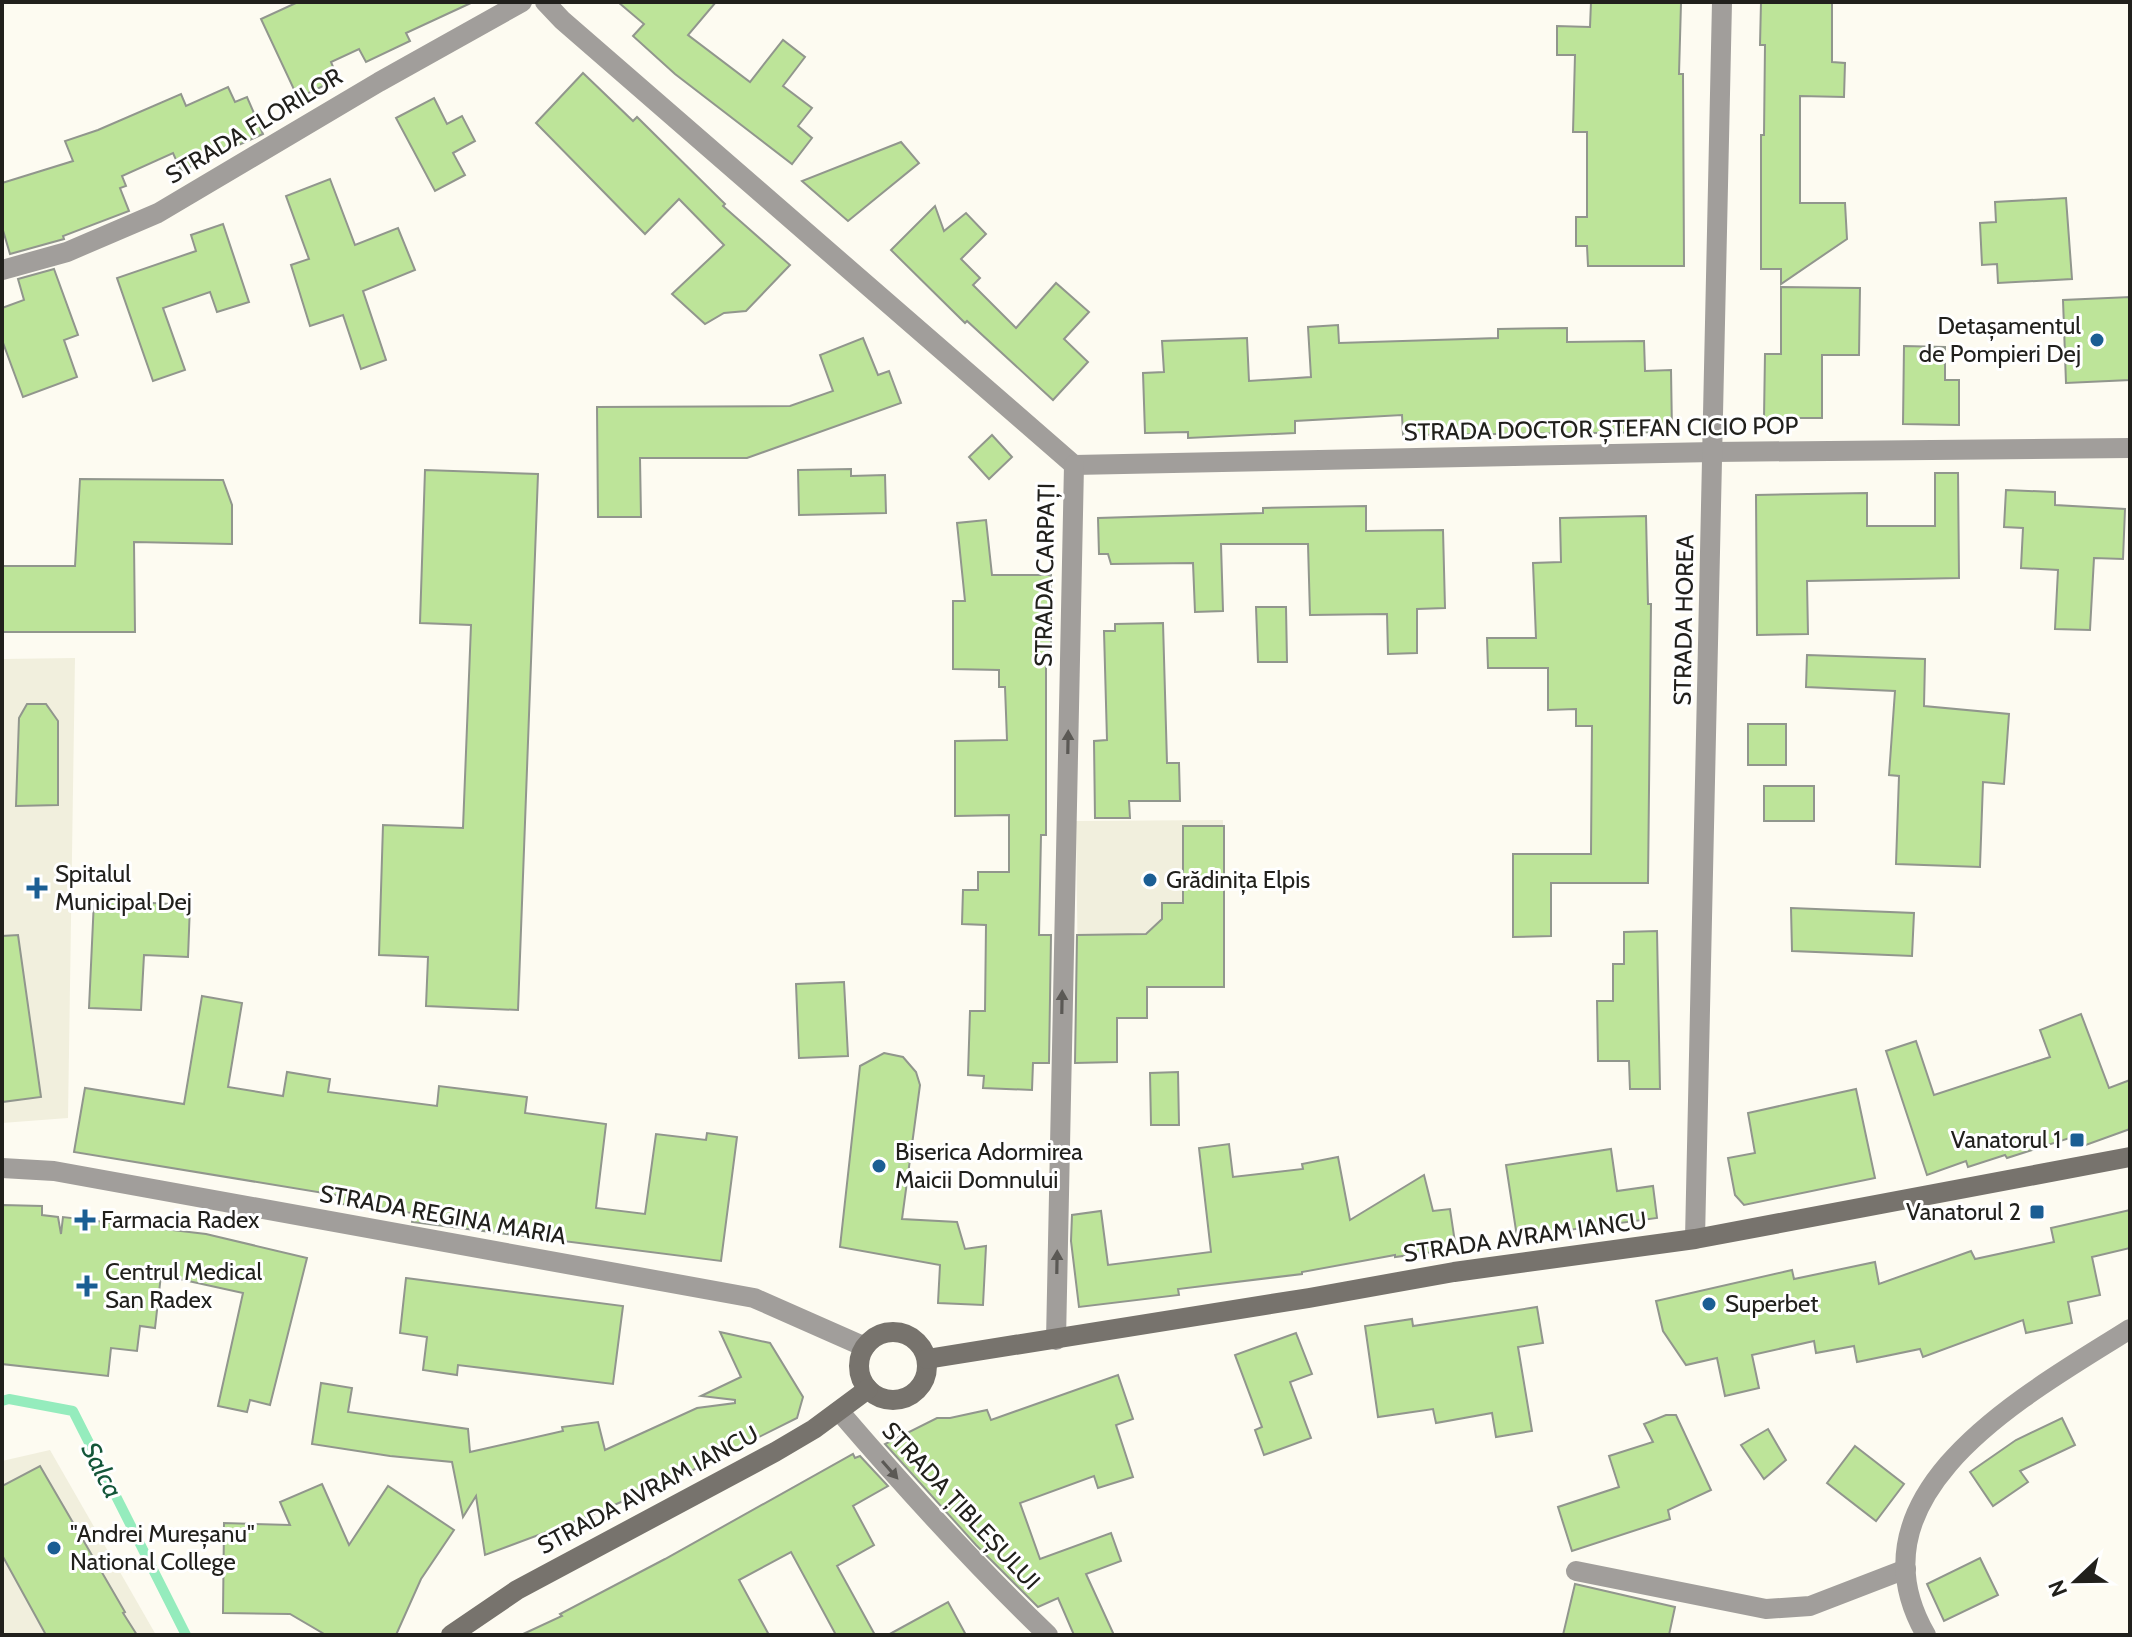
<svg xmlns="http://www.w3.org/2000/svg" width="2132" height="1637" font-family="Cabin,sans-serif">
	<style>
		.built { fill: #f1efdd }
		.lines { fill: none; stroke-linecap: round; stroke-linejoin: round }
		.stream { stroke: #95ecbd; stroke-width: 10 }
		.building { fill: #bde499; stroke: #91968d; stroke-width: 2 }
		.minor { stroke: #a19e9b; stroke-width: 20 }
		.tertiary { stroke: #a19e9b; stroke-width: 20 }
		.secondary { stroke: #77736d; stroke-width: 20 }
		.oneway { fill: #5b5955 }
		.poi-dot { fill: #1b5e93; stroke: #fff; stroke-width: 3 }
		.labels { text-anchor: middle; stroke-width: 6; stroke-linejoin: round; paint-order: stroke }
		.street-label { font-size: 24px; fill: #21201c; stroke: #fff }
		.poi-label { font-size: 24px; fill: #21201c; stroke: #fff; text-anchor: start }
		.water-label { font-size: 26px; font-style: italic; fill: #135639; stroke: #fff }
	</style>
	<rect width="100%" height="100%" fill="#fdfbf1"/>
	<g class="built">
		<path d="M75,658L68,1118L2,1123V659Z"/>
		<path d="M1223,820L1224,987H1078L1076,821Z"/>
		<path d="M50,1450L156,1635H2V1461Z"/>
	</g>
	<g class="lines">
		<path class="stream" d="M2,1401L9,1399L73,1411L186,1635"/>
	</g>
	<g class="building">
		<path d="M298,2H473L406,33L410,41L366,62L359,49L331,62L338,79L298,98L261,19Z"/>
		<path d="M618,2H716L688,35L750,82L783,40L805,57L783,86L812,108L798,126L812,138L792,164L675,74L633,36L644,24Z"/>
		<path d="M1591,2L1681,3L1679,74H1683L1684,266H1588L1587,246H1576V217H1587V132H1573L1575,55H1557V26L1590,27Z"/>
		<path d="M1761,2H1832V62L1845,63L1844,97L1800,96V203H1845L1847,239L1781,284V269H1761V135H1764L1765,45H1760Z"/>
		<path d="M583,73L633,121L637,117L725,204L723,206L790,265L746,311L724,313L705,324L672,294L724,245L679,199L645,234L536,123Z"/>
		<path d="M228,87L235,102L247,97L263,134L181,171L173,153L122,176L126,186L120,188L129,211L63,236L64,239L10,254L2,227V183L73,161L65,141L98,130L181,94L186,106Z"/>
		<path d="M434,98L447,124L462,116L475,141L453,153L465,175L435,191L396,118Z"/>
		<path d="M901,142L919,163L848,221L802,181Z"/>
		<path d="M330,179L355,245L398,228L415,270L363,291L386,360L361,369L343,315L310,326L291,265L309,259L286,196Z"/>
		<path d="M2066,198L2072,279L1998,283L1997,264L1982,265L1980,223L1996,222L1995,202Z"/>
		<path d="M935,206L944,231L966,213L986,234L961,259L980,278L973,285L1016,328L1056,283L1089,312L1064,339L1088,362L1053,400L967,321L965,323L891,250Z"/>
		<path d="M223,224L249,302L217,312L210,292L163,308L185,370L153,381L117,278L196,251L191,235Z"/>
		<path d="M54,269L78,335L64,340L77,377L23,397L2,340V308L24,300L18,279Z"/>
		<path d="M1781,287L1860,288L1859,355H1822V418H1764L1765,354H1781Z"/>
		<path d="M2130,297V380L2066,383L2063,300Z"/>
		<path d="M1338,325L1339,343L1498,338V329L1567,328V342L1644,341L1645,371L1671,370L1672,432L1403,435L1402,415L1295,421V433L1188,438V432L1145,433L1143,373L1164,372L1162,341L1247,338L1249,381L1311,377L1308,327Z"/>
		<path d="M863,338L878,375L889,371L901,403L747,458H640L641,517H598L597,407L790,406L833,391L820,355Z"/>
		<path d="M1904,346L1945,347V380H1959V425L1903,424Z"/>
		<path d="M992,435L1012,457L989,479L969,457Z"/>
		<path d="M851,469V476L885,475L886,513L799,515L798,470Z"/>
		<path d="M425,470L538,474L518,1010L426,1006L428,957L379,955L383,825L463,828L471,625L420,623Z"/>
		<path d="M1935,473H1958L1959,578L1807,581L1808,634L1757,635L1756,495L1867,493V526H1935Z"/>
		<path d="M80,479L223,480L232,505V544L134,542L135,632H3V566H75Z"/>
		<path d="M2006,490L2055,492V505L2125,509L2123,559L2094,558L2090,630L2055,629L2058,570L2021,568L2023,528L2004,527Z"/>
		<path d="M1366,506V531L1443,530L1445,608L1417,609V653L1388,654L1387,614L1310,615L1308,544H1221L1223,611L1195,612L1193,563L1111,564L1108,554H1099L1098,518L1263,513V508Z"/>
		<path d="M1646,516L1648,604H1651L1648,883H1551V936L1513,937V854H1591L1592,726H1576V709L1548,710V668H1488L1487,638H1536L1533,563L1561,562L1560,518Z"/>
		<path d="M986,520L992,575H1051V650H1046V835H1041L1039,935H1051L1049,1063H1033L1032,1090L983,1088L984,1076L968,1075L970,1011H985L986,925L962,924L963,890H978V872H1009V815L955,816V741L1007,740L1005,687H999V670L953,669V601H965L957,523Z"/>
		<path d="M1256,607H1286L1287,662H1258Z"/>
		<path d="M1163,623L1167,763H1179L1180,801H1129L1130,818H1095L1094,741L1107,740L1104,631H1115V624Z"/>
		<path d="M1807,655L1925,659L1924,706L2009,714L2004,784L1983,782L1980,867L1896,864L1899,776L1889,775L1895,691L1806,687Z"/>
		<path d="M27,704H46L58,721V805L16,806L19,718Z"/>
		<rect x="1748" y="724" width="38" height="41"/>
		<rect x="1764" y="786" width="50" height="35"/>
		<path d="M1183,826H1224V987H1147V1018H1117V1062L1075,1063L1077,935L1146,934L1162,919V903H1183Z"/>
		<path d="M94,900L190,905L188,957L144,955L141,1010L89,1008Z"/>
		<path d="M1791,908L1914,913L1912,956L1792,951Z"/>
		<path d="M1657,931L1660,1089H1630L1629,1061H1598L1597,1001H1613V964H1624V932Z"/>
		<path d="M18,935L41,1097L2,1102V936Z"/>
		<path d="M844,982L848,1056L799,1058L796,984Z"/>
		<path d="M202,996L242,1003L228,1087L283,1096L287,1072L330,1079L328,1092L437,1106L439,1086L527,1097L525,1113L606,1124L596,1208L645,1214L656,1134L706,1140L707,1133L737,1137L721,1261L412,1222L413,1213L341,1204L342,1196L74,1152L85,1088L184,1104Z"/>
		<path d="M2081,1014L2109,1088L2130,1080V1129L2083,1146L2079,1135L2007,1158L2005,1155L1968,1167L1966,1161L1927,1175L1886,1051L1916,1041L1934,1095L2050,1057L2040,1030Z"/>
		<path d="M884,1053L903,1057L916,1072L920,1085L902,1219L957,1222L965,1249L986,1246L983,1305L938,1303L940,1265L840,1247L860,1066Z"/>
		<path d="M1178,1072L1179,1125H1151L1150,1073Z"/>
		<path d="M1856,1089L1875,1178L1744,1205L1735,1195L1728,1158L1755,1153L1748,1113Z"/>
		<path d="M1229,1144L1233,1177L1303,1169L1302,1164L1338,1157L1350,1220L1424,1175L1433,1211L1450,1209L1456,1249L1395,1257V1255L1302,1272V1274L1178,1289L1179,1295L1079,1307L1071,1241L1072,1215L1101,1211L1108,1265L1211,1252L1199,1148Z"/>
		<path d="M1611,1149L1617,1191L1653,1186L1657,1218L1517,1237L1506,1165Z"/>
		<path d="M2,1205L42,1206V1215L58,1217L61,1234L63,1217L206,1234L307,1258L270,1405L250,1400L247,1412L218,1406L243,1293L161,1275L155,1328L140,1326L137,1351L111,1348L108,1376L2,1364Z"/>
		<path d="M2130,1210V1248L2092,1257L2100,1295L2068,1302L2072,1323L2026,1333L2023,1320L1923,1357L1920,1349L1857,1362L1854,1346L1816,1353L1814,1341L1752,1355L1759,1388L1725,1396L1717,1358L1686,1365L1663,1331L1656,1301L1792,1270L1794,1279L1875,1262L1879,1284L1971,1251L1975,1259L2054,1242L2051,1228Z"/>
		<path d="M406,1278L623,1306L613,1384L458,1365L457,1375L423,1370L427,1337L400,1333Z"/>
		<path d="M1537,1307L1543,1343L1518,1347L1532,1431L1496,1437L1492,1413L1436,1423L1433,1409L1378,1417L1365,1326L1412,1319L1413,1326Z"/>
		<path d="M720,1332L770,1343L803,1397L797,1418L679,1477L584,1518L485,1555L476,1496L463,1517L452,1462L390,1456L312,1444L321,1383L352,1388L348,1412L468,1429L470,1452L563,1431L562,1427L598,1422L605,1450L697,1408L735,1403V1400L701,1396L741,1377Z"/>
		<path d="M1296,1333L1312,1374L1290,1382L1311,1438L1264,1455L1255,1430L1262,1427L1235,1355Z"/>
		<path d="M1118,1375L1133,1419L1116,1425L1133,1477L1098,1488L1094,1476L1020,1503L1040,1559L1111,1533L1121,1561L1086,1574L1114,1635H1074L1058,1598L1038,1607L976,1545L885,1444L937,1418H950L987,1410L991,1420Z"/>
		<path d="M1666,1415H1676L1711,1490L1668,1510L1670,1519L1572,1551L1558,1507L1619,1487L1609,1456L1653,1442L1644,1424Z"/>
		<path d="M2062,1418L2075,1445L2020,1471L2028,1482L1993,1506L1970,1472L2016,1440Z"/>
		<path d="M1768,1429L1786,1460L1764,1479L1741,1445Z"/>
		<path d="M1855,1446L1904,1484L1876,1521L1827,1483Z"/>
		<path d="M853,1454L855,1458L860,1456L888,1486L853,1506L874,1545L837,1566L875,1635H836L791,1552L739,1580L769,1635H521L562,1616L560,1614L665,1559Z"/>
		<path d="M40,1466L125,1612L123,1613L137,1635H46L2,1555V1486Z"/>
		<path d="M322,1484L349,1545L388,1486L454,1530L421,1579L396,1635H326L290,1614L223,1613L224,1523L290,1525L280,1502Z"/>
		<path d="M1980,1558L1998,1595L1944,1621L1927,1584Z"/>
		<path d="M1575,1584L1675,1607L1669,1635H1563Z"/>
		<path d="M948,1602L966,1635H888Z"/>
	</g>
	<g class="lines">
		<g class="minor">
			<path d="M545,2L562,20L1074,465"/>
			<path d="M2,270L67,252L158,213L379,82L522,2"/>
			<path d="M1074,465L1714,452L2130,448"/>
			<path d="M1695,1239L1722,2"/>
			<path d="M1056,1340L1074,465"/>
			<path d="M839,1411C906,1489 974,1564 1048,1635"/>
			<path d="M1576,1571L1766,1609L1810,1606L1906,1569"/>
		</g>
		<g class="tertiary">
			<path d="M2,1168L54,1171L754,1298L865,1347"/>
			<path d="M1926,1635C1843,1491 2031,1392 2130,1329"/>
		</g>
		<g class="secondary">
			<circle cx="893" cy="1366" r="34"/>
			<path d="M927,1359L1309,1298L1454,1272L1695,1239L2130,1157"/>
			<path d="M451,1635L517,1590L775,1452L814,1429L868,1389"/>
		</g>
	</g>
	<defs><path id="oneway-solid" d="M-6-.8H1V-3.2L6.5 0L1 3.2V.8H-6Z" transform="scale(2)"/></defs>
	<g class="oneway">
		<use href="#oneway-solid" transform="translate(1068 742) rotate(-89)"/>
		<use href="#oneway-solid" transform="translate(1062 1002) rotate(-89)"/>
		<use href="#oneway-solid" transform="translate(1057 1262) rotate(-89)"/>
		<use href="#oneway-solid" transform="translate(890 1470) rotate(49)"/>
	</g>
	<g class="poi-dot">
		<circle cx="2097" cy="340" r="8"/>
		<circle cx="1150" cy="880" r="8"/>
		<path d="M33 876h8v8h8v8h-8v8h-8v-8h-8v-8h8z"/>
		<rect x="2069" y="1132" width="16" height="16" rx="4"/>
		<circle cx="879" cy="1166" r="8"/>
		<rect x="2029" y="1204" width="16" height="16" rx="4"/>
		<path d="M81 1208h8v8h8v8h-8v8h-8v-8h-8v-8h8z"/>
		<path d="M83 1274h8v8h8v8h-8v8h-8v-8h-8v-8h8z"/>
		<circle cx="1709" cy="1304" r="8"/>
		<circle cx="54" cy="1548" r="8"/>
	</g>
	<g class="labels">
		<g class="street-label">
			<text transform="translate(254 126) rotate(-31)" y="8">STRADA FLORILOR</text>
			<text transform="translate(1601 429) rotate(-1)" y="8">STRADA DOCTOR ȘTEFAN CICIO POP</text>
			<text transform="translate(1045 575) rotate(-89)" y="8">STRADA CARPAȚI</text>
			<text transform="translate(1684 620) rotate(-89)" y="8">STRADA HOREA</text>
			<text transform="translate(443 1215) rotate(10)" y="8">STRADA REGINA MARIA</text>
			<text transform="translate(1525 1237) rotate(-8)" y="8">STRADA AVRAM IANCU</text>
			<text transform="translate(648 1490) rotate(-28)" y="8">STRADA AVRAM IANCU</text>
			<text transform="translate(961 1506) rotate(47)" y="8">STRADA ȚIBLEȘULUI</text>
		</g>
		<g class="poi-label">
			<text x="2081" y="334" text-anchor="end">Detașamentul<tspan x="2081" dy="28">de Pompieri Dej</tspan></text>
			<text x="55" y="882">Spitalul<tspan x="55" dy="28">Municipal Dej</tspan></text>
			<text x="1166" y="888">Grădinița Elpis</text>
			<text x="2061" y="1148" text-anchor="end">Vanatorul 1</text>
			<text x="895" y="1160">Biserica Adormirea<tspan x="895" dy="28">Maicii Domnului</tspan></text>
			<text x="2021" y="1220" text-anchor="end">Vanatorul 2</text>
			<text x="101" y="1228">Farmacia Radex</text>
			<text x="105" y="1280">Centrul Medical<tspan x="105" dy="28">San Radex</tspan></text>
			<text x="1725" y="1312">Superbet</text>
			<text x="70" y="1542">"Andrei Mureșanu"<tspan x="70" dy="28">National College</tspan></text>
		</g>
		<g class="water-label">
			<text transform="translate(102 1470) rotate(63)" y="9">Salca</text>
		</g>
	</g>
	<rect width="2132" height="1637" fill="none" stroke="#21201c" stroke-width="8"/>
	<g transform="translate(2076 1581) rotate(248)" stroke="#ffffff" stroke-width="6" paint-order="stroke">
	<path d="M0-6L14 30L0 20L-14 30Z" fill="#21201c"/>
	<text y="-12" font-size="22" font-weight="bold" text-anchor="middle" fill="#21201c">N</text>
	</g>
</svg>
